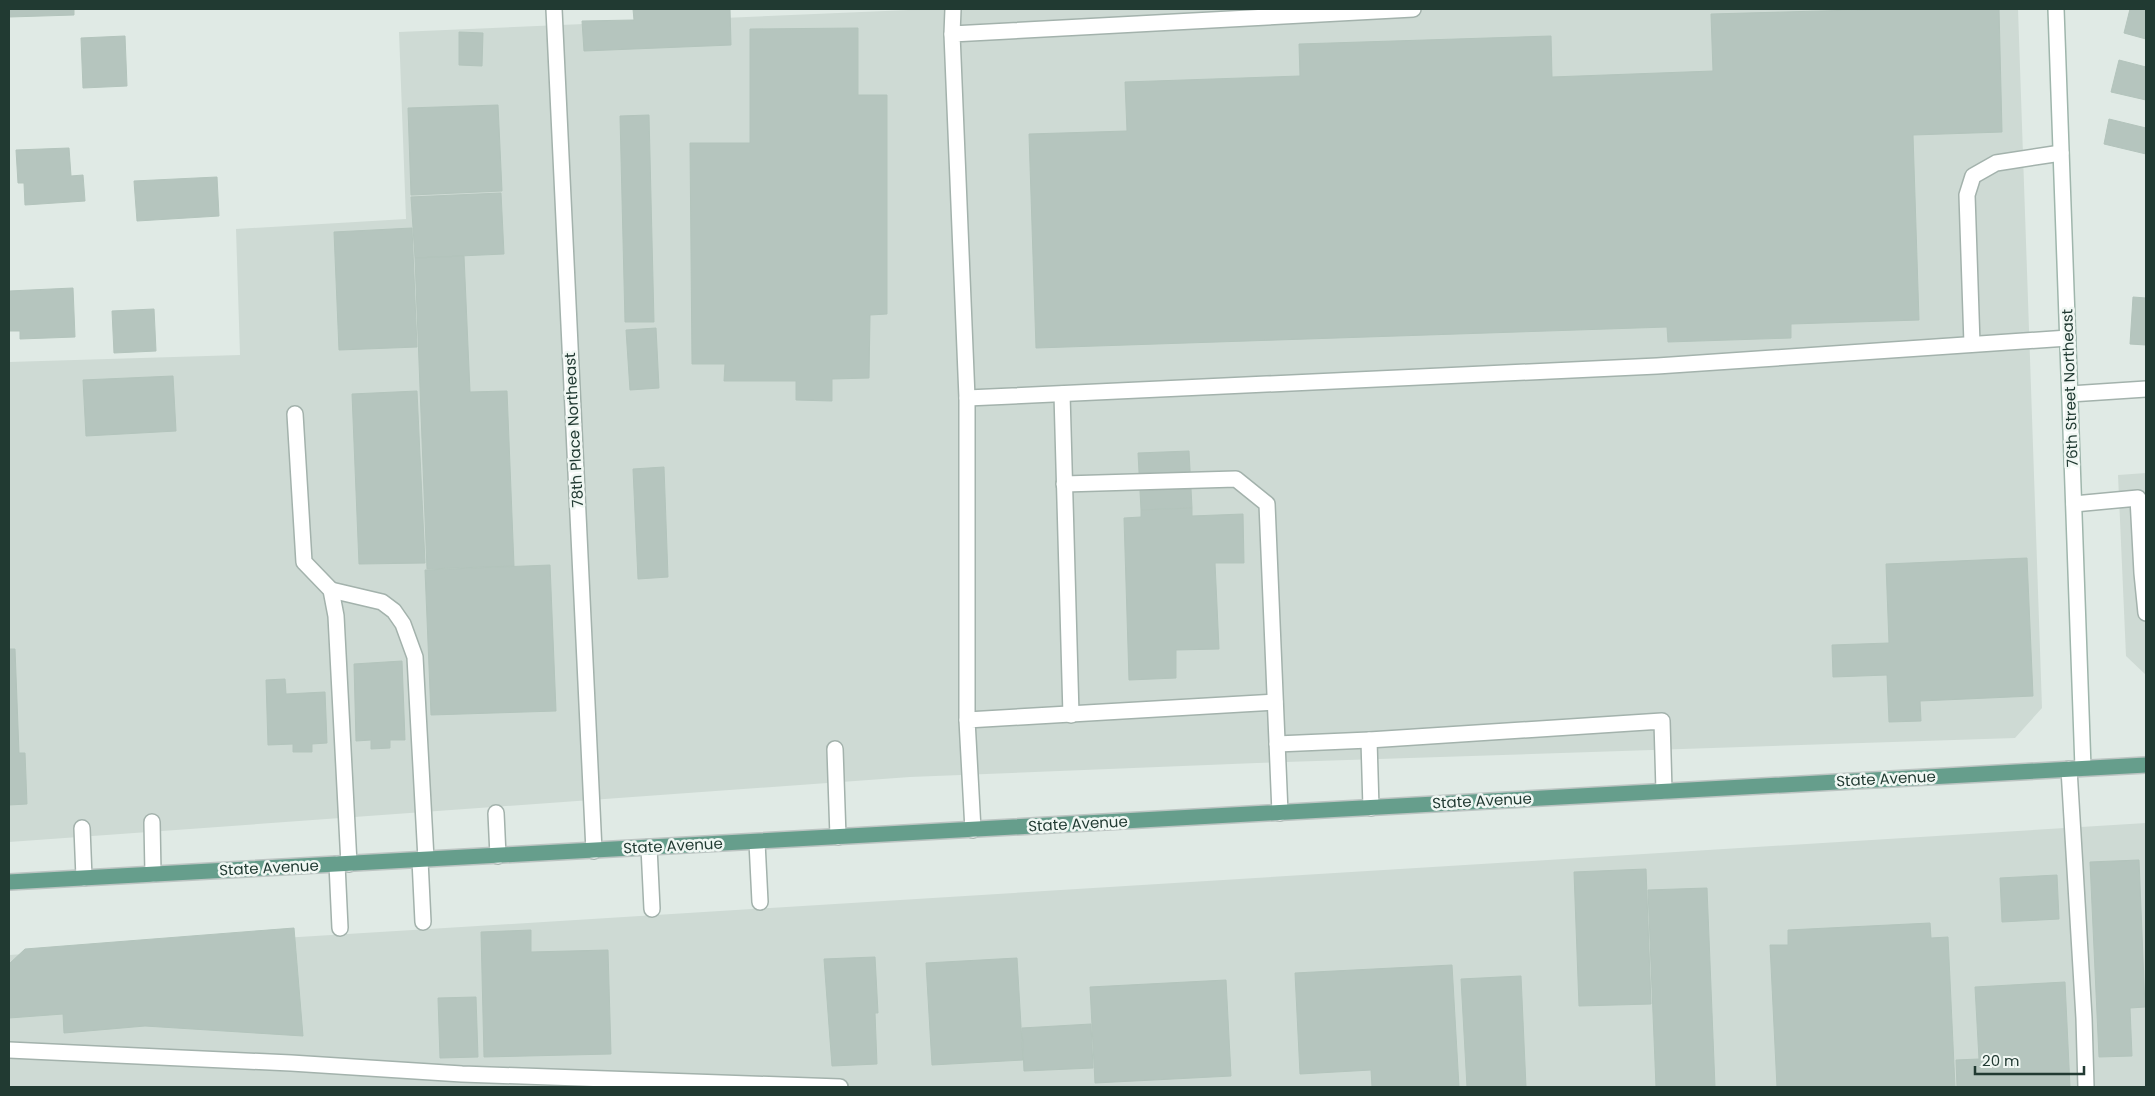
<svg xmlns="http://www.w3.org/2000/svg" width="2155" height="1096" font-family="Poppins,sans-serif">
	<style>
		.built { fill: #cedad4 }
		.building { fill: #b5c5be; stroke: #b3c4bc }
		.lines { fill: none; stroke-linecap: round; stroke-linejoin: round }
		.lane-casing { stroke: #a3b2ac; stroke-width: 18 }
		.street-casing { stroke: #a3b2ac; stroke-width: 18 }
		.secondary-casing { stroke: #9fb6ac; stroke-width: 18 }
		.primary-casing { stroke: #bcc4c2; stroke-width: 18 }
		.lane { stroke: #fff; stroke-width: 15 }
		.street { stroke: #fff; stroke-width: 15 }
		.secondary { stroke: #fff; stroke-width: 15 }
		.primary { stroke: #669e8c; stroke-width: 15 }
		.labels { text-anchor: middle; stroke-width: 5; stroke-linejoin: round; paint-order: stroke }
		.street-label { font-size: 15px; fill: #213a32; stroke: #f0f7f3 }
	</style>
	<rect width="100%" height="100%" fill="#e0eae5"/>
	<g class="built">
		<path d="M932,9H2018L2042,708L2015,738L1257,763L910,777L9,842V362L240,355L236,229L406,219L399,32Z"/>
		<path d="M2146,473V675L2126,656L2118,475Z"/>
		<path d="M2146,823V1087H9V955Z"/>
	</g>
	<g class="building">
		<path d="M9,9H74V15L9,17Z"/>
		<path d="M633,9H730L731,45L584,51L582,21L634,20Z"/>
		<path d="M1893,9H1999L2002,132L1913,135L1919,320L1791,324V338L1668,342L1667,327L1036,348L1029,134L1127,131L1125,82L1300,76L1299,44L1551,36L1552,77L1713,71L1711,14Z"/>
		<path d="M2130,9H2146V39L2124,33Z"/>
		<path d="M858,28V95H887V314L870,315L869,378L832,379V401L796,400V381H724L725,364H692L690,143H750V29Z"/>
		<path d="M459,32L483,33L482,66L459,65Z"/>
		<path d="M125,36L127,86L83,88L81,38Z"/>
		<path d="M2119,60L2146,67V100L2111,92Z"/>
		<path d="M498,105L502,191L411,195L408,108Z"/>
		<path d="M649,115L654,322H625L620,116Z"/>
		<path d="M2109,119L2146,128V154L2104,144Z"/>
		<path d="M69,148L71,176L83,175L85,201L25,205L24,183H18L16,150Z"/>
		<path d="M217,177L219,216L137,221L134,181Z"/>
		<path d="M501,193L504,254L415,258L411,197Z"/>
		<path d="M412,228L417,347L339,350L334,232Z"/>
		<path d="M464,256L470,392L507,391L514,566L427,569L415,258Z"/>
		<path d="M73,288L75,337L20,339V331H9V291Z"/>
		<path d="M2133,297L2146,298V345L2130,344Z"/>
		<path d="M154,309L156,351L114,353L112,311Z"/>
		<path d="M656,328L659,388L630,390L626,330Z"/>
		<path d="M173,376L176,431L86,436L83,380Z"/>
		<path d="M417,391L425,563L359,564L352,394Z"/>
		<path d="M1189,451L1192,508L1141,510L1138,453Z"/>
		<path d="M664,467L668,577L638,579L633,469Z"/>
		<path d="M1192,508V516L1243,514L1244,563H1215L1219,649L1176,650V678L1129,680L1124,518L1141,517V510Z"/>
		<path d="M2027,558L2033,696L1920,701L1921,721L1889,722L1887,675L1833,677L1832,645L1889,643L1886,564Z"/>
		<path d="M550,565L556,711L431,715L425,570Z"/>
		<path d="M9,649H15L19,753H25L27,804L9,805Z"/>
		<path d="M402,661L405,740H390V748L371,749V740L356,741L354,664Z"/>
		<path d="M285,679L286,694L325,692L327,743L312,744V752H293V744L268,745L266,680Z"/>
		<path d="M2139,860L2145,1007L2130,1008L2132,1056L2099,1057L2090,862Z"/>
		<path d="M1646,869L1651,1004L1579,1006L1574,872Z"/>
		<path d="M2057,875L2059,919L2002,922L2000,878Z"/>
		<path d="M1707,888L1715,1087H1656L1648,890Z"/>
		<path d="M1930,923L1931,938L1948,937L1955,1087H1777L1770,945H1788V930Z"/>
		<path d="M294,928L303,1036L145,1026L64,1033L63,1014L9,1018V964L25,949Z"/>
		<path d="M531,930V952L608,950L611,1054L484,1057L481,932Z"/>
		<path d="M875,957L878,1013H875L877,1064L832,1066L824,959Z"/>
		<path d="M1017,958L1023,1060L932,1065L926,963Z"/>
		<path d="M1452,965L1459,1087H1372L1371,1070L1300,1074L1295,973Z"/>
		<path d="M1521,976L1526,1087H1467L1461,979Z"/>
		<path d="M1226,980L1231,1076L1095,1083L1090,987Z"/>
		<path d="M2065,982L2070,1087H1957L1956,1060L1979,1059L1975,987Z"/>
		<path d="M476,997L478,1057L440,1058L438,998Z"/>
		<path d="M1091,1024L1093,1068L1024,1071L1022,1028Z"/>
	</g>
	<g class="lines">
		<g class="lane-casing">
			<g id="lane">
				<path d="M952,34L953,9"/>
				<path d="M1972,344L1967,195L1973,176L1996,163L2061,153"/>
				<path d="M1062,394L1071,715"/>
				<path d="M2070,394L2146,389"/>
				<path d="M967,398L1657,366L2068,338"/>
				<path d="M295,414L304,562L331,590L336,616L349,864"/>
				<path d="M1064,484L1236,479L1267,504L1280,813"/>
				<path d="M2074,504L2138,498L2142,573L2146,613"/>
				<path d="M331,590L382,602L394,611L403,624L415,657L426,859"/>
				<path d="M967,720V398L952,34L1413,9"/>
				<path d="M1369,740L1371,808"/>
				<path d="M1277,744L1369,740L1662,721L1664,791"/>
				<path d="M835,749L838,837"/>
				<path d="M2069,769L2084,1018L2086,1087"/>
				<path d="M496,813L498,856"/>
				<path d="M152,822L153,874"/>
				<path d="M82,828L84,878"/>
				<path d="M973,830L967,720L1275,702"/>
				<path d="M757,842L760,902"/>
				<path d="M649,847L652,909"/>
				<path d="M420,860L423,922"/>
				<path d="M337,864L340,928"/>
				<path d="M9,1050L291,1063L462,1074L840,1087"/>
			</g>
		</g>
		<g class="street-casing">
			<path id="street" d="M554,9L594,851"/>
		</g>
		<g class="secondary-casing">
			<path id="secondary" d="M2056,9L2083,768"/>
		</g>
		<g class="primary-casing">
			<path id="primary" d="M9,882L2146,765"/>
		</g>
		<use href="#lane" class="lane"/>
		<use href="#street" class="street"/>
		<use href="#secondary" class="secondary"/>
		<use href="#primary" class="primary"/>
	</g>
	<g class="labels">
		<g class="street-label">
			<text transform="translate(2070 388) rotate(-92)" y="5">76th Street Northeast</text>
			<text transform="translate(574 430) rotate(-93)" y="5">78th Place Northeast</text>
			<text transform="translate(1886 779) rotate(-3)" y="5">State Avenue</text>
			<text transform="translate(1482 801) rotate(-3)" y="5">State Avenue</text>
			<text transform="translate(1078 824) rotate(-3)" y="5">State Avenue</text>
			<text transform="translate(673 846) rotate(-3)" y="5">State Avenue</text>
			<text transform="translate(269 868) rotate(-3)" y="5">State Avenue</text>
		</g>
	</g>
	<rect width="2155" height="1096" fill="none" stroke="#213a32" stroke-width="20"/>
	<path d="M1975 1066v8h109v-8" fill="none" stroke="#213a32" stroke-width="2.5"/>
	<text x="1982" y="1066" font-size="15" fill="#213a32" stroke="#f0f7f3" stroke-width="4" paint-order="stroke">20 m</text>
</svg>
